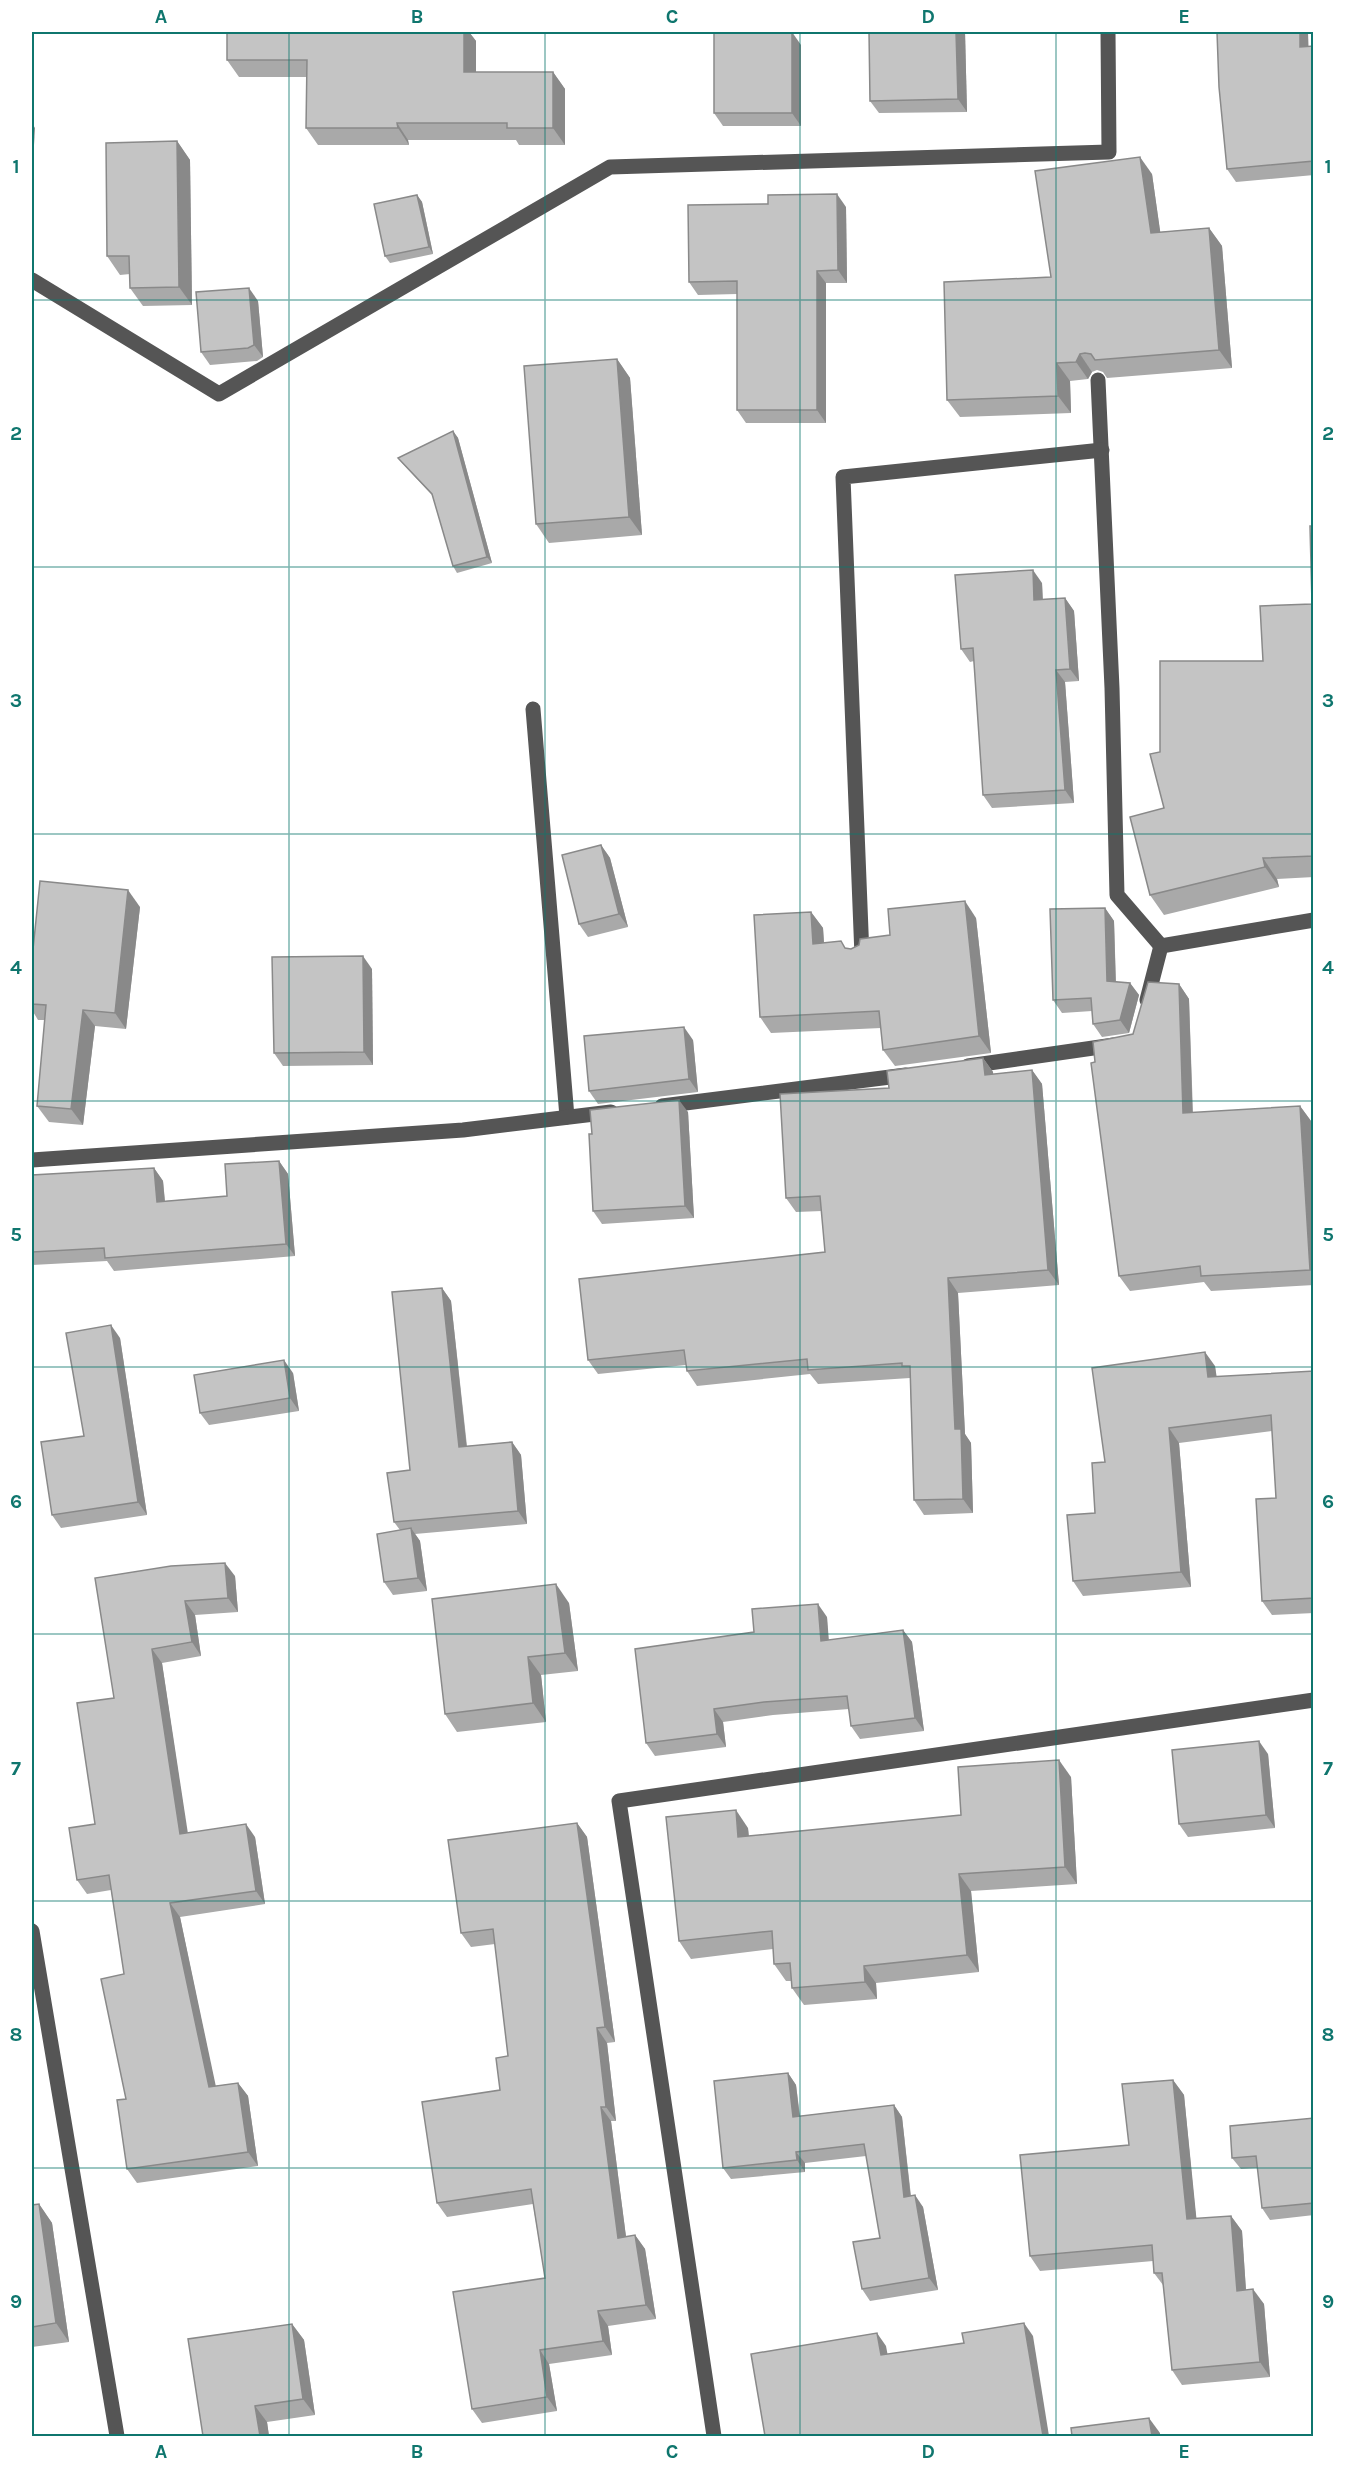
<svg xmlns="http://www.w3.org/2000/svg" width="1345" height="2468" font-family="Karla,sans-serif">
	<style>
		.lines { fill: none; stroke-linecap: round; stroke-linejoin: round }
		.minor { stroke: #555; stroke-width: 15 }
		.wall { fill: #a9a9a9 }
		.shaded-wall { fill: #898989 }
		.building { fill: #c4c4c4; stroke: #898989; stroke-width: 1.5 }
		.grid { fill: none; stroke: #0f766e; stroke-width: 1.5; stroke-opacity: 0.55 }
		.neatline { fill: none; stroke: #0f766e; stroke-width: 2 }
		.grid-label { font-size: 20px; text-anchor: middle; font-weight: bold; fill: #0f766e }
	</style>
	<rect width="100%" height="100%" fill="#fff"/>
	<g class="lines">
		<g class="minor">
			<path d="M32,280L219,394L610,167L1109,152L1108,32"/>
			<path d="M1098,380L1112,688L1117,895L1161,946"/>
			<path d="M533,709L567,1117"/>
			<path d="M862,956L843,477L1102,450"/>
			<path d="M1147,1000L1161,946L1314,920"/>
			<path d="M968,1066L1114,1045"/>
			<path d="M662,1106L906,1075"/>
			<path d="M32,1160L463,1130L611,1112"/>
			<path d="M32,1931L117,2436"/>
			<path d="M714,2436L619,1801L1314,1700"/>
		</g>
	</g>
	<g class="wall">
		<path d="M227,32H469L476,41V72H553L565,89V145H519L516,140H408L409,145H318L306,128V77H239L227,60Z"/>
		<path d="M869,32H965L967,112L879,113L870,101Z"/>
		<path d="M801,45V126H723L714,113Z"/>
		<path d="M1314,46V175L1236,182L1227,169L1308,47Z"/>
		<path d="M177,141L190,160L192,305L143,306L130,288V274L120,275L107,256Z"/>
		<path d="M1152,174L1160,232L1209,228L1222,246L1232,368L1107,378L1103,372L1097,370L1092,372L1088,379L1070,381L1071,413L960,417L947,400L1051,277Z"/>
		<path d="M417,195L422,202L433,254L390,263L385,256Z"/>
		<path d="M846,207L847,283H826V423H746L737,410V294L698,295L689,282Z"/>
		<path d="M258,301L263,357L257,361L210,365L201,352Z"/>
		<path d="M617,359L630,378L642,535L549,543L536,524Z"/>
		<path d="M453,431L458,438L492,563L457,573L453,566L433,496L403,464L398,458Z"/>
		<path d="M1314,526V877L1277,879L1279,887L1164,915L1150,895L1164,808L1160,752L1263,661L1312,604Z"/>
		<path d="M1042,583L1043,599L1065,598L1074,611L1079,681L1065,682L1074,803L992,808L983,795L974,661L970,662L961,649Z"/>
		<path d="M601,845L610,858L628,927L588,937L579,924Z"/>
		<path d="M140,907L126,1029L95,1026L83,1125L49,1122L37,1106L45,1020H38L32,1010V959Z"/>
		<path d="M1105,908L1114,921L1116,982L1130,983L1139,995L1129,1033L1102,1037L1093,1024L1092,1011L1062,1013L1053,1000Z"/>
		<path d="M811,912L823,928L824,943L851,949L890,935L976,918L991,1053L895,1066L883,1050L881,1028L771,1033L760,1017Z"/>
		<path d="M372,969L373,1065L283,1066L274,1053Z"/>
		<path d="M1179,984L1189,999L1193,1113L1300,1106L1311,1121L1314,1166V1285L1211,1291L1204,1282L1130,1291L1119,1276L1095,1062L1133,1034Z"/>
		<path d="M693,1040L698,1092L598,1104L589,1091Z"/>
		<path d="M983,1058L993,1072V1074L1032,1070L1042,1084L1059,1285L958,1293L965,1434L971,1443L973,1513L924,1515L914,1500L910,1378L818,1384L810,1374L697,1386L687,1371L686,1365L598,1374L588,1360L825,1252L822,1211L796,1212L786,1198L889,1088Z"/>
		<path d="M688,1112L694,1218L602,1224L593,1211Z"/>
		<path d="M279,1161L288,1174L295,1256L114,1271L107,1261L32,1265V1175L154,1168L163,1181L165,1201L227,1196Z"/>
		<path d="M442,1288L451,1301L467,1446L512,1442L521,1455L527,1524L415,1534L420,1541L427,1591L393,1595L384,1582L400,1530L394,1522L410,1470Z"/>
		<path d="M120,1338L147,1515L61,1528L52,1515L84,1436Z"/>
		<path d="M1215,1366L1216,1377L1314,1371V1613L1272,1615L1262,1601L1276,1498L1272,1431L1179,1443L1191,1587L1083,1596L1073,1581L1095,1513L1105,1462Z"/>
		<path d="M293,1373L299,1411L209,1425L200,1413Z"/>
		<path d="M235,1576L238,1612L195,1615L201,1656L162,1663L187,1833L255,1837L265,1904L180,1917L215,2086L238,2083L248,2096L258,2166L137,2183L127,2169L124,1974L111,1890L87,1894L77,1880L95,1824L114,1698L95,1578Z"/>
		<path d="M569,1603L578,1671L541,1675L546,1722L457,1732L445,1714Z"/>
		<path d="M827,1617L828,1640L903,1630L912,1642L924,1731L860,1739L851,1726L849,1709L773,1715L723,1722L726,1747L655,1756L646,1743L754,1632Z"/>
		<path d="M1268,1754L1275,1828L1188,1837L1179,1824Z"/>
		<path d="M1071,1777L1077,1884L971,1891L979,1972L876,1983L877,1999L804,2005L792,1988L791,1981H786L774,1964L773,1949L691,1959L679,1941L748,1828L749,1836L961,1815Z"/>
		<path d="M577,1823L587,1837L615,2042L607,2043L616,2121H611L626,2237L635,2235L645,2249L656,2319L608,2326L612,2355L549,2364L557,2411L482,2423L472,2409L545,2278L533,2204L447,2217L437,2203L500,2090L508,2056L495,1944L471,1947L461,1933Z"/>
		<path d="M788,2073L796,2085L800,2116L894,2105L902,2117L911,2196L923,2207L938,2290L870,2301L862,2289L880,2238L866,2156L805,2163V2172L731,2179L723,2168Z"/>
		<path d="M1173,2080L1184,2095L1196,2219L1231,2216L1242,2231L1246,2290L1264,2304L1270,2377L1182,2385L1172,2370L1163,2285L1154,2273L1153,2261L1040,2271L1030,2256L1129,2145Z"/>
		<path d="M1314,2118V2215L1270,2220L1262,2208L1258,2168L1241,2169L1232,2158Z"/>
		<path d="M39,2204L52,2223L69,2342L32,2347V2205Z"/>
		<path d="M292,2324L304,2340L315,2415L267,2422L269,2436H203Z"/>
	</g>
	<g class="shaded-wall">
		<path d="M459,32H469L476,41V89L464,72Z"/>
		<path d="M792,32L801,45V126L792,113Z"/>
		<path d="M956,32H965L967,112L958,99Z"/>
		<path d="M1300,32H1308L1309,60L1300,47Z"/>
		<path d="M553,72L565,89V145L553,128Z"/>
		<path d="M32,123L35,128L32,179Z"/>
		<path d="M397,123L408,140L409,145L398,128Z"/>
		<path d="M177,141L190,160L192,305L179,287Z"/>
		<path d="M1140,157L1152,174L1163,251L1151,233Z"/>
		<path d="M837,194L846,207L847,283L838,270Z"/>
		<path d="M417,195L422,202L433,254L429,247Z"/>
		<path d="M1209,228L1222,246L1232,368L1219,350Z"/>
		<path d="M817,271L826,283V423L817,410Z"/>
		<path d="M249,288L258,301L263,357L254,345Z"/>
		<path d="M1080,354L1092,372L1088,379L1076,362Z"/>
		<path d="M617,359L630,378L642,535L629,517Z"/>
		<path d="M1057,363L1070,381L1071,413L1058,396Z"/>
		<path d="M453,431L458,438L492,563L487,557Z"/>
		<path d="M1033,570L1042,583L1043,613L1034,600Z"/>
		<path d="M1065,598L1074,611L1079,681L1070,669Z"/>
		<path d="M1056,670L1065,682L1074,803L1065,790Z"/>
		<path d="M601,845L610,858L628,927L619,914Z"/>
		<path d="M1263,858L1277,879L1279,887L1265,867Z"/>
		<path d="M128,890L140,907L126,1029L115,1013Z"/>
		<path d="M965,901L976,918L991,1053L979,1036Z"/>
		<path d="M1105,908L1114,921L1116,994L1107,981Z"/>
		<path d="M811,912L823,928L825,961L813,944Z"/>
		<path d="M363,956L372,969L373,1065L364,1052Z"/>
		<path d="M1130,983L1139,995L1129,1033L1120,1020Z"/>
		<path d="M1179,984L1189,999L1193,1128L1183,1113Z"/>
		<path d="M83,1010L95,1026L83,1125L71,1109Z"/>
		<path d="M684,1027L693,1040L698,1092L689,1079Z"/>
		<path d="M983,1058L993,1072L995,1090L985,1075Z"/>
		<path d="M1032,1070L1042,1084L1059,1285L1048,1270Z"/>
		<path d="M679,1100L688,1112L694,1218L685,1206Z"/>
		<path d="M1300,1106L1311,1121L1314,1166V1274L1310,1270Z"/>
		<path d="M279,1161L288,1174L295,1256L286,1244Z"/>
		<path d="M154,1168L163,1181L166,1215L157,1202Z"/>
		<path d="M948,1278L958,1293L965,1434L971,1443L973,1513L963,1499L955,1429Z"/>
		<path d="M442,1288L451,1301L468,1460L459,1447Z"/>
		<path d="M111,1325L120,1338L147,1515L138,1502Z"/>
		<path d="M1205,1352L1215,1366L1219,1392L1208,1377Z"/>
		<path d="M284,1360L293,1373L299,1411L290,1398Z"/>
		<path d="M1169,1428L1179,1443L1191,1587L1181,1572Z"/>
		<path d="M512,1442L521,1455L527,1524L518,1511Z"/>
		<path d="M411,1528L420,1541L427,1591L418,1578Z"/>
		<path d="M225,1563L235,1576L238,1612L228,1598Z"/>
		<path d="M556,1584L569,1603L578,1671L565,1653Z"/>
		<path d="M185,1601L195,1615L201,1656L192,1642Z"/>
		<path d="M818,1604L827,1617L830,1654L821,1641Z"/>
		<path d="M903,1630L912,1642L924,1731L915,1718Z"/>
		<path d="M152,1649L162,1663L190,1847L180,1834Z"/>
		<path d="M528,1657L541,1675L546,1722L533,1703Z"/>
		<path d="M714,1709L723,1722L726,1747L717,1734Z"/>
		<path d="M1259,1741L1268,1754L1275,1828L1266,1815Z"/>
		<path d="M1059,1760L1071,1777L1077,1884L1065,1867Z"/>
		<path d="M736,1810L748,1828L750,1854L738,1837Z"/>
		<path d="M577,1823L587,1837L615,2042L605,2027Z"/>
		<path d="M246,1824L255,1837L265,1904L256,1891Z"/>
		<path d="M959,1874L971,1891L979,1972L967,1955Z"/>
		<path d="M170,1903L180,1917L219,2101L209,2087Z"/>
		<path d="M864,1966L876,1983L877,1999L865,1982Z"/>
		<path d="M597,2028L607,2043L616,2121L606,2107Z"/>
		<path d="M788,2073L796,2085L801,2128L793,2117Z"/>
		<path d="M1173,2080L1184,2095L1198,2234L1187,2219Z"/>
		<path d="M238,2083L248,2096L258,2166L248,2152Z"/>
		<path d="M894,2105L902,2117L912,2209L904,2197Z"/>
		<path d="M601,2107L611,2121L628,2252L618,2238Z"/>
		<path d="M796,2152L805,2163V2172L797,2160Z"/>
		<path d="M915,2195L923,2207L938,2290L929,2278Z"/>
		<path d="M39,2204L52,2223L69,2342L56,2323Z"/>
		<path d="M1231,2216L1242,2231L1247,2306L1237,2291Z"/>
		<path d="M635,2235L645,2249L656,2319L646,2305Z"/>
		<path d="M1253,2289L1264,2304L1270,2377L1260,2362Z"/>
		<path d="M598,2311L608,2326L612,2355L603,2341Z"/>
		<path d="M1024,2323L1033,2336L1049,2436H1043Z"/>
		<path d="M292,2324L304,2340L315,2415L303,2399Z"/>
		<path d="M877,2333L886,2346L890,2367L881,2355Z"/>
		<path d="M540,2350L549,2364L557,2411L547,2397Z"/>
		<path d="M255,2406L267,2422L269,2436H260Z"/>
		<path d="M1149,2418L1160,2433V2436H1152Z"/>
	</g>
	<g class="building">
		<path d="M227,32H464V72H553V128H507V123H397L398,128H306L307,60H227Z"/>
		<rect x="714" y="32" width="78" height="81"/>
		<path d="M869,32H956L958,99L870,101Z"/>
		<path d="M1217,32H1300V47L1314,46V161L1227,169L1219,87Z"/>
		<path d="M177,141L179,287L130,288L129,256H107L106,143Z"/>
		<path d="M1140,157L1151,233L1209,228L1219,350L1095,360L1091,354L1085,353L1080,354L1076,362L1057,363L1058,396L947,400L944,282L1051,277L1035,171Z"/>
		<path d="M837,194L838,270L817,271V410H737V281L689,282L688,205L768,204V195Z"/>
		<path d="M417,195L429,247L385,256L374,204Z"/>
		<path d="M249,288L254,345L248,348L201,352L196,292Z"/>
		<path d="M617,359L629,517L536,524L524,366Z"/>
		<path d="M453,431L487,557L453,566L432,494L398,458Z"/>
		<path d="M1310,526H1314V856L1263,858L1265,867L1150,895L1130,817L1164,808L1150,754L1160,752V661H1263L1260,606L1312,604Z"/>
		<path d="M1033,570L1034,600L1065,598L1070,669L1056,670L1065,790L983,795L973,648L961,649L955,575Z"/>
		<path d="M601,845L619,914L579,924L562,855Z"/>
		<path d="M40,881L128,890L115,1013L83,1010L71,1109L37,1106L46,1005L32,1004V959Z"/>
		<path d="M965,901L979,1036L883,1050L879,1011L760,1017L754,915L811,912L813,944L841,941L845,948L851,949L859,945L860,939L890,935L888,909Z"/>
		<path d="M1105,908L1107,981L1130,983L1120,1020L1093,1024L1091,998L1053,1000L1050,909Z"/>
		<path d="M363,956L364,1052L274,1053L272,957Z"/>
		<path d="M1148,982L1179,984L1183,1113L1300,1106L1310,1270L1201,1276L1200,1266L1119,1276L1091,1063L1095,1062L1093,1042L1133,1034Z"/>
		<path d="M684,1027L689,1079L589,1091L584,1036Z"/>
		<path d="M983,1058L985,1075L1032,1070L1048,1270L948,1278L955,1429H961L963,1499L914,1500L910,1366H902V1363L808,1370L807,1359L687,1371L684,1350L588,1360L579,1279L825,1252L820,1196L786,1198L780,1094L889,1088L887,1071Z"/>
		<path d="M679,1100L685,1206L593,1211L589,1134H592L590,1110Z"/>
		<path d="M279,1161L286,1244L105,1258L104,1248L32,1252V1175L154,1168L157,1202L227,1196L225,1164Z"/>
		<path d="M442,1288L459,1447L512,1442L518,1511L394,1522L387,1473L410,1470L392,1292Z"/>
		<path d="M111,1325L138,1502L52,1515L41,1442L84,1436L66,1333Z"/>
		<path d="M1205,1352L1208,1377L1314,1371V1598L1262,1601L1256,1499L1276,1498L1271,1415L1169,1428L1181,1572L1073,1581L1067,1515L1095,1513L1092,1463L1105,1462L1092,1368Z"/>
		<path d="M284,1360L290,1398L200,1413L194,1375Z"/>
		<path d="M411,1528L418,1578L384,1582L377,1534Z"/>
		<path d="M225,1563L228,1598L185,1601L192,1642L152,1649L180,1834L246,1824L256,1891L170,1903L209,2087L238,2083L248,2152L127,2169L117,2100L126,2099L101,1979L124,1974L109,1875L77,1880L69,1828L95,1824L77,1703L114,1698L95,1578L171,1566Z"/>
		<path d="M556,1584L565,1653L528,1657L533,1703L445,1714L432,1599Z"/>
		<path d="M818,1604L821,1641L903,1630L915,1718L851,1726L847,1696L764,1702L714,1709L717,1734L646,1743L635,1649L754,1632L752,1609Z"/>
		<path d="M1259,1741L1266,1815L1179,1824L1172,1750Z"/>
		<path d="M1059,1760L1065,1867L959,1874L967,1955L864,1966L865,1982L792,1988L790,1963L774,1964L772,1931L679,1941L666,1817L736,1810L738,1837L961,1815L958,1767Z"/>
		<path d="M577,1823L605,2027L597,2028L606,2107H601L618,2238L635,2235L646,2305L598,2311L603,2341L540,2350L547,2397L472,2409L453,2292L545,2278L531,2189L437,2203L422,2102L500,2090L496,2058L508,2056L493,1929L461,1933L448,1840Z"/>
		<path d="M788,2073L793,2117L894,2105L904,2197L915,2195L929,2278L862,2289L853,2242L880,2238L864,2144L796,2152L797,2160L723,2168L714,2081Z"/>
		<path d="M1173,2080L1187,2219L1231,2216L1237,2291L1253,2289L1260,2362L1172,2370L1162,2273H1154L1152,2245L1030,2256L1020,2155L1129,2145L1122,2084Z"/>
		<path d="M1314,2118V2203L1262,2208L1256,2156L1232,2158L1230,2126Z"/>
		<path d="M39,2204L56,2323L32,2327V2205Z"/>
		<path d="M1024,2323L1043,2436H765L751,2354L877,2333L881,2355L964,2343L962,2333Z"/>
		<path d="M292,2324L303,2399L255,2406L260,2436H203L188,2339Z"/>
		<path d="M1149,2418L1152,2436H1072L1071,2428Z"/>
	</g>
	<path class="grid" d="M289,32V2436M545,32V2436M800,32V2436M1056,32V2436M32,300H1314M32,567H1314M32,834H1314M32,1101H1314M32,1367H1314M32,1634H1314M32,1901H1314M32,2168H1314"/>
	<rect width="1345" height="2468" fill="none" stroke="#ffffff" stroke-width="66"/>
	<rect x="33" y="33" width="1279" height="2402" class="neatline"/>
	<g class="grid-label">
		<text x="161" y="23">A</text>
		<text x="417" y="23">B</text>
		<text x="672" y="23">C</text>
		<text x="928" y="23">D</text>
		<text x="1184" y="23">E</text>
		<text x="16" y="173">1</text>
		<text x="1328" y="173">1</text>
		<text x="16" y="440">2</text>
		<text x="1328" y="440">2</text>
		<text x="16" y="707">3</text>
		<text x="1328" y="707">3</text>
		<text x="16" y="974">4</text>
		<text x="1328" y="974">4</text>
		<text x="16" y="1241">5</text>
		<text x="1328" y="1241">5</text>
		<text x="16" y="1508">6</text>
		<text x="1328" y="1508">6</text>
		<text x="16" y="1775">7</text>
		<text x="1328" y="1775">7</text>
		<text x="16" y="2041">8</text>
		<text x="1328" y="2041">8</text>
		<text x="16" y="2308">9</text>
		<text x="1328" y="2308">9</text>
		<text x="161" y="2458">A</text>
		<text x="417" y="2458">B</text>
		<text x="672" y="2458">C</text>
		<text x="928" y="2458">D</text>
		<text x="1184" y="2458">E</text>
	</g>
</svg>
